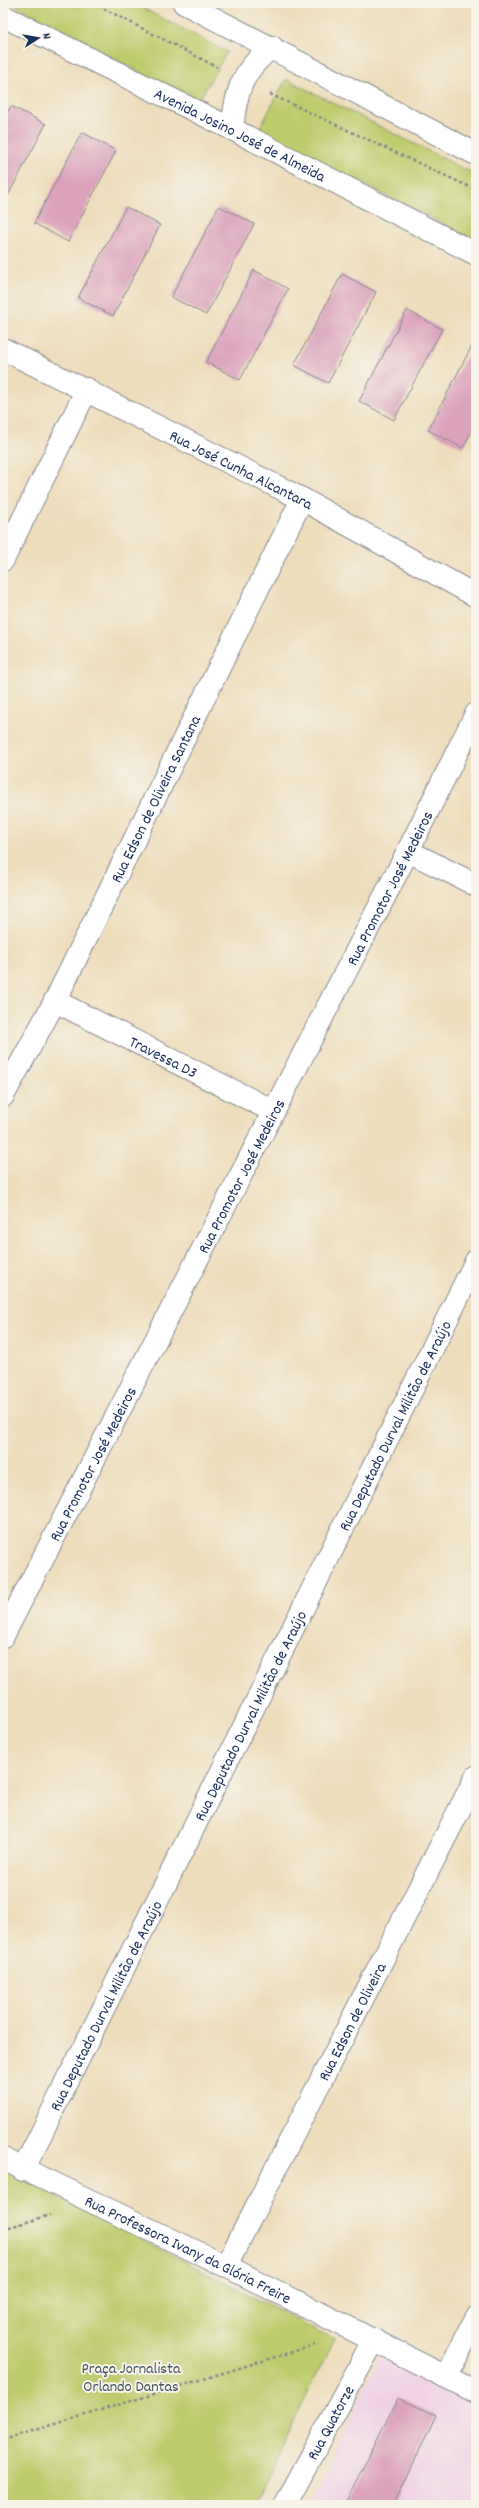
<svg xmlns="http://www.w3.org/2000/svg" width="479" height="2508" font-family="Dekko,sans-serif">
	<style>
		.built { fill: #efd0e6 }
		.green { fill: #becb6c; stroke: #6c7d65 }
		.building { fill: #daa2bb }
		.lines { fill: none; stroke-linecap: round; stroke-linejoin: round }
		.street-casing { stroke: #84868c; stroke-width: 24 }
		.secondary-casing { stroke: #84868c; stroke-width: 24 }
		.path { stroke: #84868c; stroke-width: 2.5; stroke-dasharray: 3 3; stroke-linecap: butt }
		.street { stroke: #fff; stroke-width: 22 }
		.secondary { stroke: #fff; stroke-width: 22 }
		.labels { text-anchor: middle; stroke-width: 4; stroke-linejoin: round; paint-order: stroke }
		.street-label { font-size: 16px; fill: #1b2f5e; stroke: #f7f3e8 }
		.park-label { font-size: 16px; fill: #445662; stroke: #f7f3e8 }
	</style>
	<rect width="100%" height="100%" fill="#f7f3e8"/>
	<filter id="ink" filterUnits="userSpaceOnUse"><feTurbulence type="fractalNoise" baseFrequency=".025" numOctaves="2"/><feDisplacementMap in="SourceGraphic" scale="8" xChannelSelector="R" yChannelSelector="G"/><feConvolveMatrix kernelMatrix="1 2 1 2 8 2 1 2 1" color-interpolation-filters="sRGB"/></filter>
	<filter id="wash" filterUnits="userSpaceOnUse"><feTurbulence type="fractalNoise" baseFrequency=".012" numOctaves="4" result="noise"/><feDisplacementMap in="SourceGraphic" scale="16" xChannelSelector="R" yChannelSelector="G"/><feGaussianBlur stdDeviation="0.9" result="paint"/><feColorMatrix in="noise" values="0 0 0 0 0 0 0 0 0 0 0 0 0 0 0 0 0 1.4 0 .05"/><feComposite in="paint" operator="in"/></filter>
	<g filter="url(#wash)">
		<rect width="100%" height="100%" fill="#edb"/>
		<path class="built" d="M382,2351L476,2402V2505H309Z"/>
		<g class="green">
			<path d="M11,3H133L227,52L197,103Z"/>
			<path d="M286,79L476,175V241L258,131Z"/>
			<path d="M3,2167L334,2339L253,2505H3Z"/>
		</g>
		<g id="blocks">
			<g class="building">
				<path d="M11,106L46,124L3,205V120Z"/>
				<path d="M82,132L116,151L68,242L34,223Z"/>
				<path d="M219,206L254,224L206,315L171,297Z"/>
				<path d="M126,207L160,225L113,316L78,298Z"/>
				<path d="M254,270L288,289L240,380L206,362Z"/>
				<path d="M342,274L376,292L328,383L294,365Z"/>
				<path d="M407,310L442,329L394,420L359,401Z"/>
				<path d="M476,338V423L463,448L428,430Z"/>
				<path d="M398,2398L436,2415L394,2505H344Z"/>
			</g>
		</g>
	</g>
	<g filter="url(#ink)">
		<use href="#blocks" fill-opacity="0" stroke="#84868c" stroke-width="1"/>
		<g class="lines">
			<g class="street-casing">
				<g id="street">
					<path id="s1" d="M3,349L302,499L476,596"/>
					<path d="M3,560L87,389"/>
					<path d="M408,851L476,885"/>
					<path id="s2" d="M55,1001L273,1111"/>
					<path id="s3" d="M3,1096L55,1001L302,499"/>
					<path id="s4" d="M3,1636L408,851L476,714"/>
					<path id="s5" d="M3,2159L226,2266L476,2392"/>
					<path id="s6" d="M23,2170L476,1261"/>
					<path id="s7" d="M226,2266L476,1777"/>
					<path d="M446,2377L476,2318"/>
					<path id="s8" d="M285,2505L374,2340"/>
				</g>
			</g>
			<g class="secondary-casing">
				<g id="secondary">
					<path d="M184,3L476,154"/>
					<path id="s9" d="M3,16L232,129L476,254"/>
					<path d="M232,129C236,92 241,71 272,47"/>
				</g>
			</g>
			<g class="path">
				<path d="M93,3L217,67"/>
				<path d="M270,94L476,190"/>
				<path d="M3,2229L50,2215"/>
				<path d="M3,2440L315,2345"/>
			</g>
			<use href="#street" class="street"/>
			<use href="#secondary" class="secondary"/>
		</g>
	</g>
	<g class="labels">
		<g class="street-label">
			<text dy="6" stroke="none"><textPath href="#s9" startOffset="265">Avenida Josino José de Almeida</textPath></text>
			<text dy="6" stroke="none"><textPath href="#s1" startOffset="267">Rua José Cunha Alcantara</textPath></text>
			<text dy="6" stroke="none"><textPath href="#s3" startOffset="334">Rua Edson de Oliveira Santana</textPath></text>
			<text dy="6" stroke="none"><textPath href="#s4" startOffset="842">Rua Promotor José Medeiros</textPath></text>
			<text dy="6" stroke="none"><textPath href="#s2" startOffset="122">Travessa D3</textPath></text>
			<text dy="6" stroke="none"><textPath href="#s4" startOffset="518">Rua Promotor José Medeiros</textPath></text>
			<text dy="6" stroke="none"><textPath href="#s6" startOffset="832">Rua Deputado Durval Militão de Araújo</textPath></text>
			<text dy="6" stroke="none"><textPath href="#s4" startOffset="194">Rua Promotor José Medeiros</textPath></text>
			<text dy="6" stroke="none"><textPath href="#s6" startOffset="508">Rua Deputado Durval Militão de Araújo</textPath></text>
			<text dy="6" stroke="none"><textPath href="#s6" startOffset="184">Rua Deputado Durval Militão de Araújo</textPath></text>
			<text dy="6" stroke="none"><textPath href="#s7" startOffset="275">Rua Edson de Oliveira</textPath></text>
			<text dy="6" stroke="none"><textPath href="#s5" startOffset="206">Rua Professora Ivany da Glória Freire</textPath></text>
			<text dy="6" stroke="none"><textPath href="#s8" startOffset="94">Rua Quatorze</textPath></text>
		</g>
		<g class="park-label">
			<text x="131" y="2373">Praça Jornalista<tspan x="131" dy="18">Orlando Dantas</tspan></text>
		</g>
	</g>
	<rect width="479" height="2508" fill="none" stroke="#f7f3e8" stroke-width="16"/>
	<g transform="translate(38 38) rotate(78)" stroke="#f7f3e8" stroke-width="3" paint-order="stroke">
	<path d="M0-3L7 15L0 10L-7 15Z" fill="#1b2f5e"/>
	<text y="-6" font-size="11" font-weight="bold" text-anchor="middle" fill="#1b2f5e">N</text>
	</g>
</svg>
